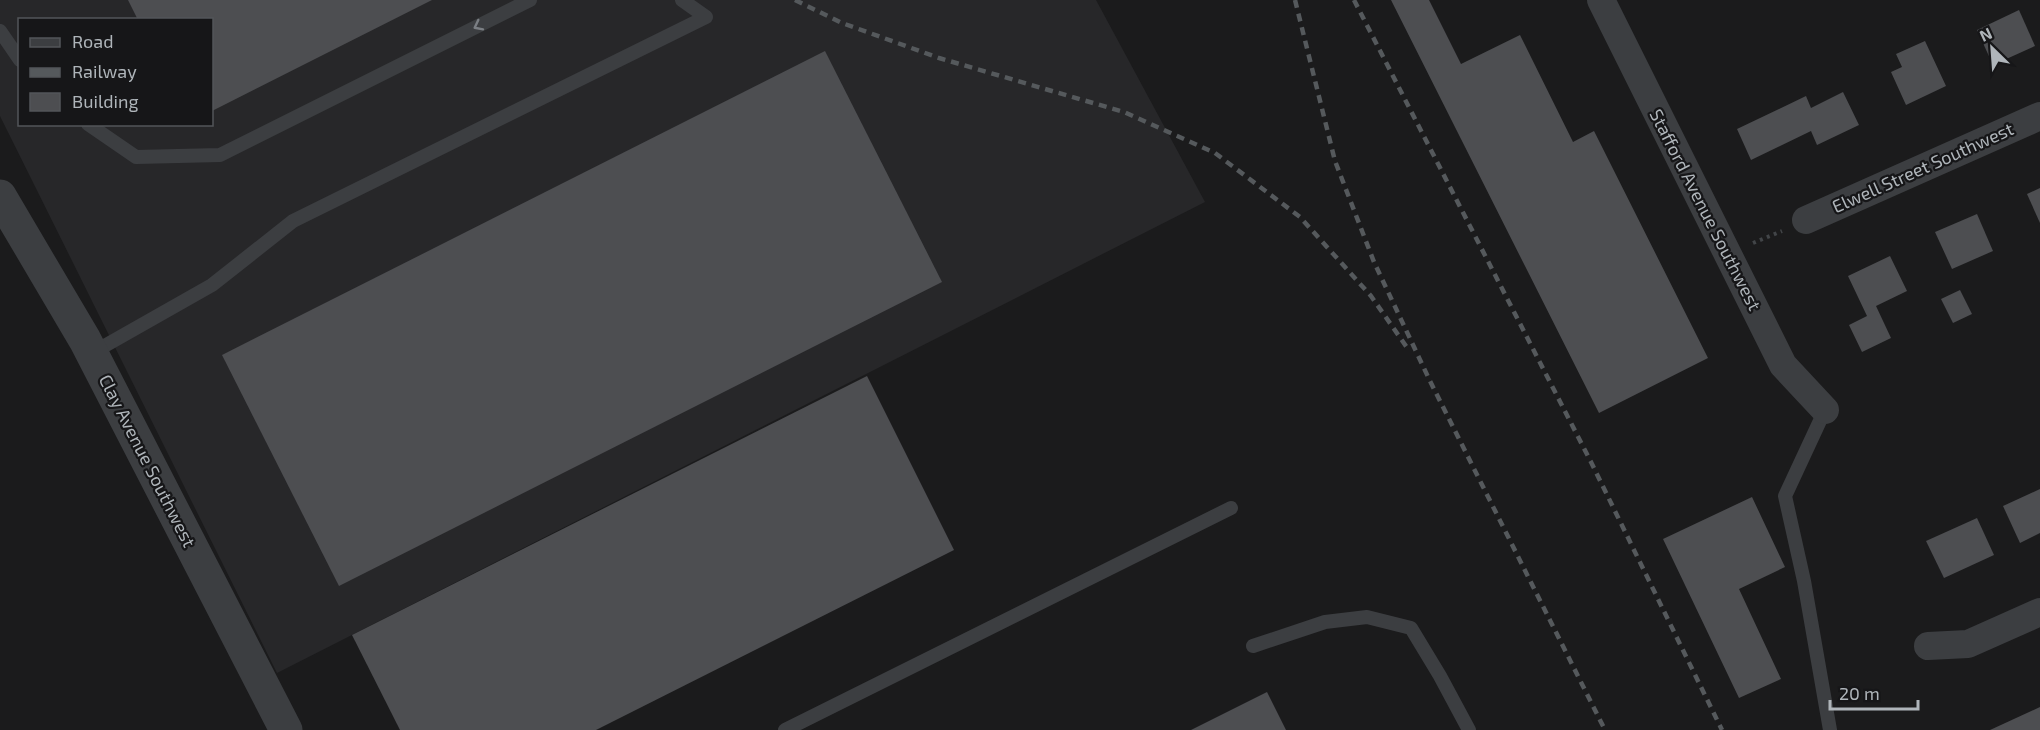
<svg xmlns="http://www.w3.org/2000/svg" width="2040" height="730" font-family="'Exo 2',sans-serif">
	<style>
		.built { fill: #272729; fill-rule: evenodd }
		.building { fill: #4d4e51 }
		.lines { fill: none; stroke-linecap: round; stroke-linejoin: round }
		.path { stroke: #424548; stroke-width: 4; stroke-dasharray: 3 4.5; stroke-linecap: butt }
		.service { stroke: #3c3e41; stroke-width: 14 }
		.minor { stroke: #3c3e41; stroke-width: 28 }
		.tertiary { stroke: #3c3e41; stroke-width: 33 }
		.rail { stroke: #55595c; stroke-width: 4.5; stroke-dasharray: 8 6; stroke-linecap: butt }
		.oneway { stroke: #7b7f84 }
		.labels { text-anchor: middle; stroke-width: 4.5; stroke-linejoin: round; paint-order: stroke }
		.street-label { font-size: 18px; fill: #afb5ba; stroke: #161618 }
	</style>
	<rect width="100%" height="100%" fill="#1b1b1c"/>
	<path class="built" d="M0,0H1096L1205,202L277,673L0,116ZM20,20H212V124H20Z"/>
	<g class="building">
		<path d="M128,0H432L212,111V20H138Z"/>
		<path d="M1391,0H1429L1461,64L1520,35L1573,142L1594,131L1708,358L1599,413Z"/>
		<path d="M2019,10L2035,46L1993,65L1977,30Z"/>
		<path d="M1925,41L1946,86L1906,105L1891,72L1902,67L1896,54Z"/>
		<path d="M825,51L942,282L339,586L222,355Z"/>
		<path d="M1843,92L1859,125L1817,145L1811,131L1751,160L1737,129L1806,96L1811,108Z"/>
		<path d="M2040,188V223L2027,194Z"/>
		<path d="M1977,214L1993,251L1952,269L1935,232Z"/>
		<path d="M1890,256L1907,291L1876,306L1891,338L1862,352L1849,325L1867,316L1848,276Z"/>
		<path d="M1960,290L1972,314L1953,323L1941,299Z"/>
		<path d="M867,376L954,550L596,730H400L352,635Z"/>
		<path d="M2040,489V533L2020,543L2003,506Z"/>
		<path d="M1752,497L1785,567L1739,589L1781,679L1739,698L1663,539Z"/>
		<path d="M1977,518L1994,555L1944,578L1926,541Z"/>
		<path d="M1267,692L1286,730H1191Z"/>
		<path d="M2040,707V730H1990Z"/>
	</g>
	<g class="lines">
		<path class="path" d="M1753,243L1782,231"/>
		<g class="service">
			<path d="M0,31L20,60"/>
			<path d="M88,124L136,157L220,155L530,0"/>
			<path d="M92,353L212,285L293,221L706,17L682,0"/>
			<path d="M1825,410L1785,496L1804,581L1830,730"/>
			<path d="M1253,646L1325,622L1367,617L1411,628L1440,676L1469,730"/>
			<path d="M785,730L1231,508"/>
		</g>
		<g class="minor">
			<path d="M1601,0L1783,365L1825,410"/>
			<path d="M1806,220L2040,116"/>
			<path d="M1928,646L1968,644L2040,612"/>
		</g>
		<path class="tertiary" d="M0,196L85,340L286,730"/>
		<g class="rail">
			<path d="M795,0L842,23L939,58L1124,112L1215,153L1300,217L1371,296L1408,349"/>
			<path d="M1295,0L1335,161L1374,262L1430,381L1605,730"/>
			<path d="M1354,0L1591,462L1722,730"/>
		</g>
	</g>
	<defs><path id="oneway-chevron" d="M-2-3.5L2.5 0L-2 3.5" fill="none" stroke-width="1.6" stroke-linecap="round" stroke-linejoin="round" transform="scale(1.5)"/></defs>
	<use class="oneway" href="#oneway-chevron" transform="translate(478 26) rotate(153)"/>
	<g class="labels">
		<g class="street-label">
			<text transform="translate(1923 168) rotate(-24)" y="6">Elwell Street Southwest</text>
			<text transform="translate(1705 210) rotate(63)" y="6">Stafford Avenue Southwest</text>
			<text transform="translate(147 461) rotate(63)" y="6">Clay Avenue Southwest</text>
		</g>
	</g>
	<rect x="18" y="18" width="195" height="108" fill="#161618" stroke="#535659" stroke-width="1.5"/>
	<rect x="30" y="38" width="30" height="9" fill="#3c3e41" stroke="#535659" stroke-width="1.5"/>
	<text x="72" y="48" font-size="18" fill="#afb5ba">Road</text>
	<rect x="30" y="68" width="30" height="9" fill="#55595c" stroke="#535659" stroke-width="1.5"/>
	<text x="72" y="78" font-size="18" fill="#afb5ba">Railway</text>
	<rect x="30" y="93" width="30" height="18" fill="#4d4e51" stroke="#535659" stroke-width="1.5"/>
	<text x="72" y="108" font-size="18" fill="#afb5ba">Building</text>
	<g transform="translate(1992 48) rotate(335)" stroke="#161618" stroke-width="4.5" paint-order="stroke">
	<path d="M0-4.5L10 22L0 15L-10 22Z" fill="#afb5ba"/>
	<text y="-9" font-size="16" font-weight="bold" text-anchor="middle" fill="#afb5ba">N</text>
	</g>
	<path d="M1830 700v9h88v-9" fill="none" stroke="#afb5ba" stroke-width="3"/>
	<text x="1839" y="700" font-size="18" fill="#afb5ba" stroke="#161618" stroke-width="4.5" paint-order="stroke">20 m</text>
</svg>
